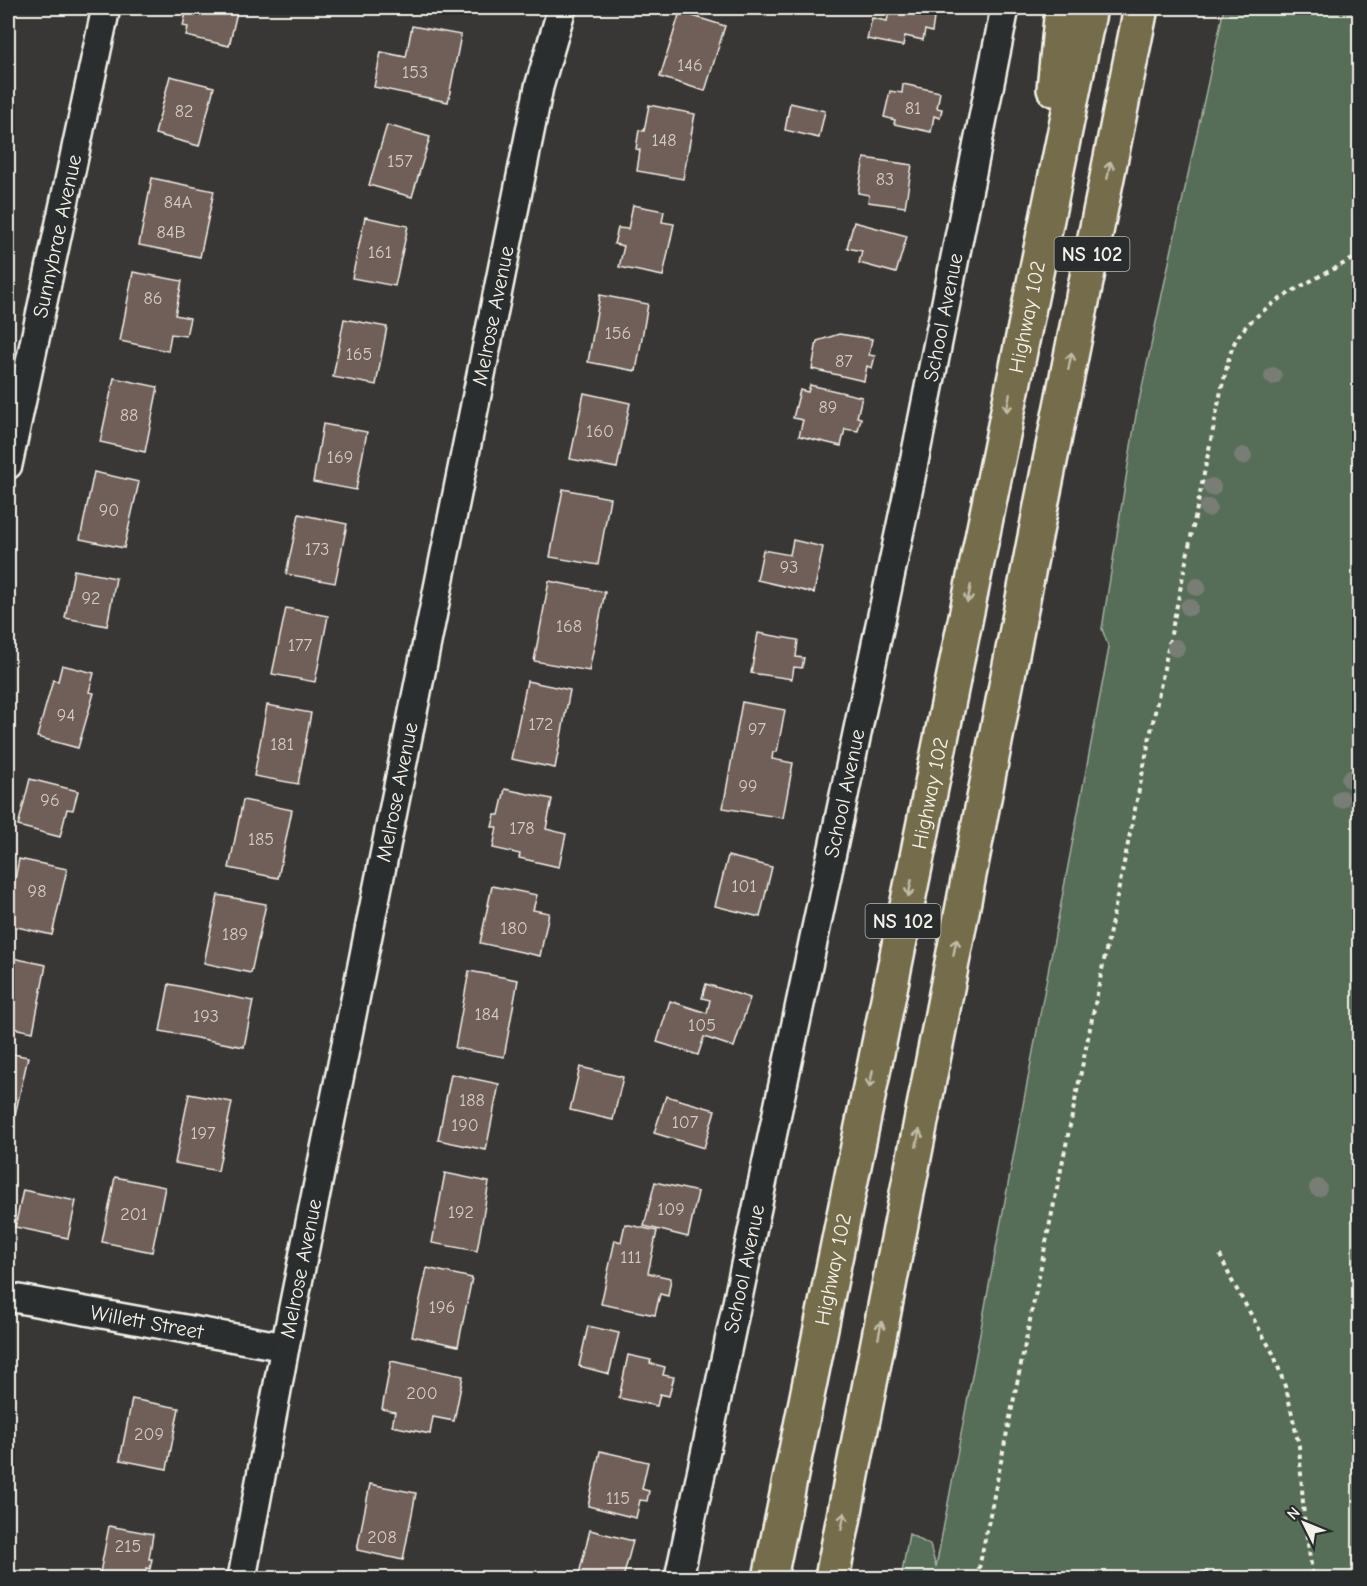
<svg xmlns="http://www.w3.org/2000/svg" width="1367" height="1586" font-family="'Comic Neue',sans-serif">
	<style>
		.green { fill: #566d59; stroke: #a5afa0; stroke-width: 1.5 }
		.building { fill: #705f58; stroke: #f4f1e8; stroke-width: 1.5 }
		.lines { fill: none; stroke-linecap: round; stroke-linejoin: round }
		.minor-casing { stroke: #f4f1e8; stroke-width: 32 }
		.motorway-casing { stroke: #f4f1e8; stroke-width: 38 }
		.path { stroke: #f4f1e8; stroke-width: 4; stroke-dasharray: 4.5 4.5; stroke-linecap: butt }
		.minor { stroke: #2a2d2e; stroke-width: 27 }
		.motorway { stroke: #746c4b; stroke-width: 33 }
		.tree { fill: #787d75 }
		.oneway { stroke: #c1bca9 }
		.labels { text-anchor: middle; stroke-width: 5; stroke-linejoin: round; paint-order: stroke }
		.number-label { font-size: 18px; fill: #d3ccc4 }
		.shield { fill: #2a2d2e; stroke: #b7b6b0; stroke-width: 1.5 }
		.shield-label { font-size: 20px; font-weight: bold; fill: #f4f1e8 }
		.street-label { font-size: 21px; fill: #f4f1e8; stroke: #2a2d2e }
	</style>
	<rect width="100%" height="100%" fill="#383736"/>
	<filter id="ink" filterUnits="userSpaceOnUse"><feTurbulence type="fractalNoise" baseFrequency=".0167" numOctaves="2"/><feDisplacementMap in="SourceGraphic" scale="12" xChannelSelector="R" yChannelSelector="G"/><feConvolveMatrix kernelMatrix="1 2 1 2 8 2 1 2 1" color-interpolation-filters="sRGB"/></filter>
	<g filter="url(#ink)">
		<path class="green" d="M1224,8H1359V1578H901L909,1534L930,1545L936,1567L1109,648L1102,629L1136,415Z"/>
		<g class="building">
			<path d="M187,8H238L229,46L186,36L188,27L183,26Z"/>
			<path d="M890,8H930L928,16L934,18L932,32L925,30L923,40L905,36L903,46L867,39L872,18L887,21Z"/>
			<path d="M680,12L725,26L705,91L660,77Z"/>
			<path d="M412,26L461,35L448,102L374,87L381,52L406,57Z"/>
			<path d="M170,76L214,87L199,146L155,134Z"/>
			<path d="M903,84L940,92L937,108L942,109L940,118L934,116L931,132L894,124L895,120L884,117L890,91L902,93Z"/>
			<path d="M790,103L825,111L819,138L785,130Z"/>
			<path d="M649,105L695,114L683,179L637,171L640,150L636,149L639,130L644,131Z"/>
			<path d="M387,125L430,137L412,197L369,185Z"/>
			<path d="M864,158L912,165L905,207L868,202L869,195L858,193Z"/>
			<path d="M152,178L214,191L200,257L139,245Z"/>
			<path d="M633,205L664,211L662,222L674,224L663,276L619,267L624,246L614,244L618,228L628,229Z"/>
			<path d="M365,217L408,226L395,286L352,278Z"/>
			<path d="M854,222L907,236L896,273L859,263L862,251L847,248Z"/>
			<path d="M133,272L182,281L175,315L190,318L186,336L171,334L168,351L120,341Z"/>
			<path d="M600,295L648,304L636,371L588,362Z"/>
			<path d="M344,319L387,327L376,385L333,377Z"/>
			<path d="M839,334L872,339L869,355L875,356L872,368L867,366L864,381L812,369L817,341Z"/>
			<path d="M114,378L158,387L145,452L100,442Z"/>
			<path d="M810,385L862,397L857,417L861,418L858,431L845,429L841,446L799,436L803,420L793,418L800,390L808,392Z"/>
			<path d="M584,393L630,403L617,468L570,459Z"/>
			<path d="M323,424L367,432L356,490L313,482Z"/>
			<path d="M94,472L139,482L124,548L80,539Z"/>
			<path d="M563,489L610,498L598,565L550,557Z"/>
			<path d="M299,514L347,524L335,583L286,574Z"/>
			<path d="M793,540L823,547L814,593L757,580L763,550L790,555Z"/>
			<path d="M74,570L116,578L107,626L65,618Z"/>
			<path d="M549,581L605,592L589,671L534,661Z"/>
			<path d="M286,608L328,616L315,682L272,674Z"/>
			<path d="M758,633L798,640L796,657L804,658L802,668L794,667L792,679L751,673Z"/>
			<path d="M62,665L94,673L89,692L94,693L78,748L37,737L53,680L58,681Z"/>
			<path d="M527,681L570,690L555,768L511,759Z"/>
			<path d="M742,702L785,710L777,752H773L772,759L793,763L783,818L723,808Z"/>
			<path d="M267,705L311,713L298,784L254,776Z"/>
			<path d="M30,779L78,791L73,810L67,809L60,837L18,826Z"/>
			<path d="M505,789L552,799L546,829L566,834L559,867L519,858L520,854L493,848L497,827H492L495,815H499Z"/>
			<path d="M243,800L292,810L278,878L229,868Z"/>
			<path d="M728,856L772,867L760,917L715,906Z"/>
			<path d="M19,859L67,869L52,935L8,925V913Z"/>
			<path d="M492,886L537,895L533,910L549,913L540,956L480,943Z"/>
			<path d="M218,895L266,904L251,973L204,963Z"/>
			<path d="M8,957L46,965L33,1032L8,1027Z"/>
			<path d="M469,971L518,980L504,1057L455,1048Z"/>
			<path d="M169,984L253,1001L244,1047L160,1031Z"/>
			<path d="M706,984L750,998L734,1047L704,1037L698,1055L657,1042L670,1001L707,1013L710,1000L702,998Z"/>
			<path d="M8,1053L28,1057L13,1124L8,1122Z"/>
			<path d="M580,1067L623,1077L613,1120L570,1110Z"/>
			<path d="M451,1074L499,1084L486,1150L438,1140Z"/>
			<path d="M189,1094L232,1102L218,1171L175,1163Z"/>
			<path d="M666,1096L715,1110L704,1148L654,1133Z"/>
			<path d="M445,1173L489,1182L477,1251L432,1243Z"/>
			<path d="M115,1177L165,1187L152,1252L102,1242Z"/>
			<path d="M655,1182L698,1192L688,1237L644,1226Z"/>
			<path d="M23,1190L76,1201L68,1238L15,1227Z"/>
			<path d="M625,1224L657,1231L648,1273L671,1278L668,1296L660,1294L655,1315L601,1304L615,1240L621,1242Z"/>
			<path d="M427,1268L472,1278L458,1346L412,1336Z"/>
			<path d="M588,1326L619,1333L609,1374L579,1366Z"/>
			<path d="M628,1355L651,1360L650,1363L665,1367L663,1375L674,1377L669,1396L660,1394L657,1406L619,1398Z"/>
			<path d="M391,1361L463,1376L454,1421L433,1417L430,1434L392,1426L395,1412L382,1409Z"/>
			<path d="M132,1399L179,1408L167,1469L120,1460Z"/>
			<path d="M600,1451L648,1462L642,1489L649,1491L647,1501L640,1500L636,1518L588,1506Z"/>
			<path d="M370,1484L416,1493L403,1560L357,1550Z"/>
			<path d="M109,1526L153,1534L149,1559H152L150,1569L146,1568L144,1578H99Z"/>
			<path d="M590,1530L633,1541L623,1578H578Z"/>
		</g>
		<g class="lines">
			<g class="minor-casing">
				<g id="minor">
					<path id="s1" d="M8,465L106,8"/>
					<path id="s2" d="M8,1297L285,1347"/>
					<path id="s3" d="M242,1578L285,1347L539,87L562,8"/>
					<path id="s4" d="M679,1578L909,487L1005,8"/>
				</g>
			</g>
			<g class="motorway-casing">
				<g id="motorway">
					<path d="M1054,89L1062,8"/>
					<path id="s5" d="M770,1578L1090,8"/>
					<path d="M832,1578L1042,501L1141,8"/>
				</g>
			</g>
			<g class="path">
				<path d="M1220,1255L1232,1281L1274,1355L1287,1392L1299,1446L1304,1517L1313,1578"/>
				<path d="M977,1578L1222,386C1226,373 1228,358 1233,346C1249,307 1324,275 1360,255"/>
				<path d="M1187,1578C1203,1567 1236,1576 1253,1578"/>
			</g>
			<use href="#minor" class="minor"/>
			<use href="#motorway" class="motorway"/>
		</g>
		<g class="tree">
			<circle cx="1273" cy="376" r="9"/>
			<circle cx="1243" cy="456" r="9"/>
			<circle cx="1212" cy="487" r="9"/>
			<circle cx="1208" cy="508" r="9"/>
			<circle cx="1197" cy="587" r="9"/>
			<circle cx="1189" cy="607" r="9"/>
			<circle cx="1176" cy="648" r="9"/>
			<circle cx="1350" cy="779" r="9"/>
			<circle cx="1341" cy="799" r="9"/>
			<circle cx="1318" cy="1188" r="9"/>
		</g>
		<defs><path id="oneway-shaft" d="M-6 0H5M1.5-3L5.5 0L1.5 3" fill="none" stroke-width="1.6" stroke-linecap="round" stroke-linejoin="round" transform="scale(1.5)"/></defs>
		<g class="oneway">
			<use href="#oneway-shaft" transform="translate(1109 170) rotate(-79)"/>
			<use href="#oneway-shaft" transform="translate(1070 361) rotate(-79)"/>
			<use href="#oneway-shaft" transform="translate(1008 403) rotate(101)"/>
			<use href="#oneway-shaft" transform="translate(969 594) rotate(101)"/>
			<use href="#oneway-shaft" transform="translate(910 888) rotate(101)"/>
			<use href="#oneway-shaft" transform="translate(955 947) rotate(-79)"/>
			<use href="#oneway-shaft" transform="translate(871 1079) rotate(101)"/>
			<use href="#oneway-shaft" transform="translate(918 1138) rotate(-79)"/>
			<use href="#oneway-shaft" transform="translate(880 1330) rotate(-79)"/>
			<use href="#oneway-shaft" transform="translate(843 1521) rotate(-79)"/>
		</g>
	</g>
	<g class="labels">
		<g class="number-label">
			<text x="690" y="71">146</text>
			<text x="415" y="78">153</text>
			<text x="913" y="114">81</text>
			<text x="184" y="117">82</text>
			<text x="664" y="146">148</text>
			<text x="400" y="167">157</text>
			<text x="885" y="185">83</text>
			<text x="178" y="208">84A</text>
			<text x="171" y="238">84B</text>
			<text x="380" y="258">161</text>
			<text x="153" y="304">86</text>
			<text x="618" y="339">156</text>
			<text x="359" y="360">165</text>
			<text x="844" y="367">87</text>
			<text x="828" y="413">89</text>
			<text x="129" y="421">88</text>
			<text x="600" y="437">160</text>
			<text x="340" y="463">169</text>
			<text x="109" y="516">90</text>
			<text x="317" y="555">173</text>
			<text x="789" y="573">93</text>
			<text x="91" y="604">92</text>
			<text x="569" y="632">168</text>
			<text x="300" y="651">177</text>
			<text x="66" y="721">94</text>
			<text x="541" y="730">172</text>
			<text x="757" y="735">97</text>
			<text x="282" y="750">181</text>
			<text x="748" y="792">99</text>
			<text x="50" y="806">96</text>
			<text x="522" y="834">178</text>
			<text x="261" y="845">185</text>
			<text x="744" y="892">101</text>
			<text x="37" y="897">98</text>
			<text x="514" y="934">180</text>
			<text x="235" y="940">189</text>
			<text x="487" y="1020">184</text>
			<text x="206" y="1022">193</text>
			<text x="702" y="1031">105</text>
			<text x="472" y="1106">188</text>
			<text x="685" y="1128">107</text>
			<text x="465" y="1131">190</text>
			<text x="203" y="1139">197</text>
			<text x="671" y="1215">109</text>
			<text x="461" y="1218">192</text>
			<text x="134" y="1220">201</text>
			<text x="631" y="1263">111</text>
			<text x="442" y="1313">196</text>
			<text x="422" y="1399">200</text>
			<text x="149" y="1440">209</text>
			<text x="618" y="1504">115</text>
			<text x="382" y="1543">208</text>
			<text x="128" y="1552">215</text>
		</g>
		<g class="shield">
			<rect x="1054.5" y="237" width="75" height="34" rx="4.5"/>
			<rect x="865.5" y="904" width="75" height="34" rx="4.5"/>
		</g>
		<g class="shield-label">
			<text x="1092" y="261">NS 102</text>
			<text x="903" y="928">NS 102</text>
		</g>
		<g class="street-label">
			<text dy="7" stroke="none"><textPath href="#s1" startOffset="234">Sunnybrae Avenue</textPath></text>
			<text dy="7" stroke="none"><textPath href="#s3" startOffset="1287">Melrose Avenue</textPath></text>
			<text dy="7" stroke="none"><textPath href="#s5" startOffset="1287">Highway 102</textPath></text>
			<text dy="7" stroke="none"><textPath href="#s4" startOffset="1288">School Avenue</textPath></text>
			<text dy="7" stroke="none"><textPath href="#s3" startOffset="801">Melrose Avenue</textPath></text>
			<text dy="7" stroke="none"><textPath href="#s4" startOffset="802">School Avenue</textPath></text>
			<text dy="7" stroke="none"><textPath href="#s5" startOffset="801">Highway 102</textPath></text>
			<text dy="7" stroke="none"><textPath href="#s3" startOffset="315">Melrose Avenue</textPath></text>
			<text dy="7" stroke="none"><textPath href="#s4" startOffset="316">School Avenue</textPath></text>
			<text dy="7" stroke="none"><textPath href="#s5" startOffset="315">Highway 102</textPath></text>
			<text dy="7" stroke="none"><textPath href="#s2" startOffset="141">Willett Street</textPath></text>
		</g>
	</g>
	<rect width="1367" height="1586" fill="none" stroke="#2a2d2e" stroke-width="30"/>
	<rect x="15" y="15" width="1337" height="1556" fill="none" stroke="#f4f1e8" stroke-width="2" filter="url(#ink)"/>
	<g transform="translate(1304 1523) rotate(313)" stroke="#2a2d2e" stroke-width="4.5" paint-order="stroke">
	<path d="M0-4.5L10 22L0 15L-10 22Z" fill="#f4f1e8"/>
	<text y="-9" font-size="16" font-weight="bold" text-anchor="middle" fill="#f4f1e8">N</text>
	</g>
</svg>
